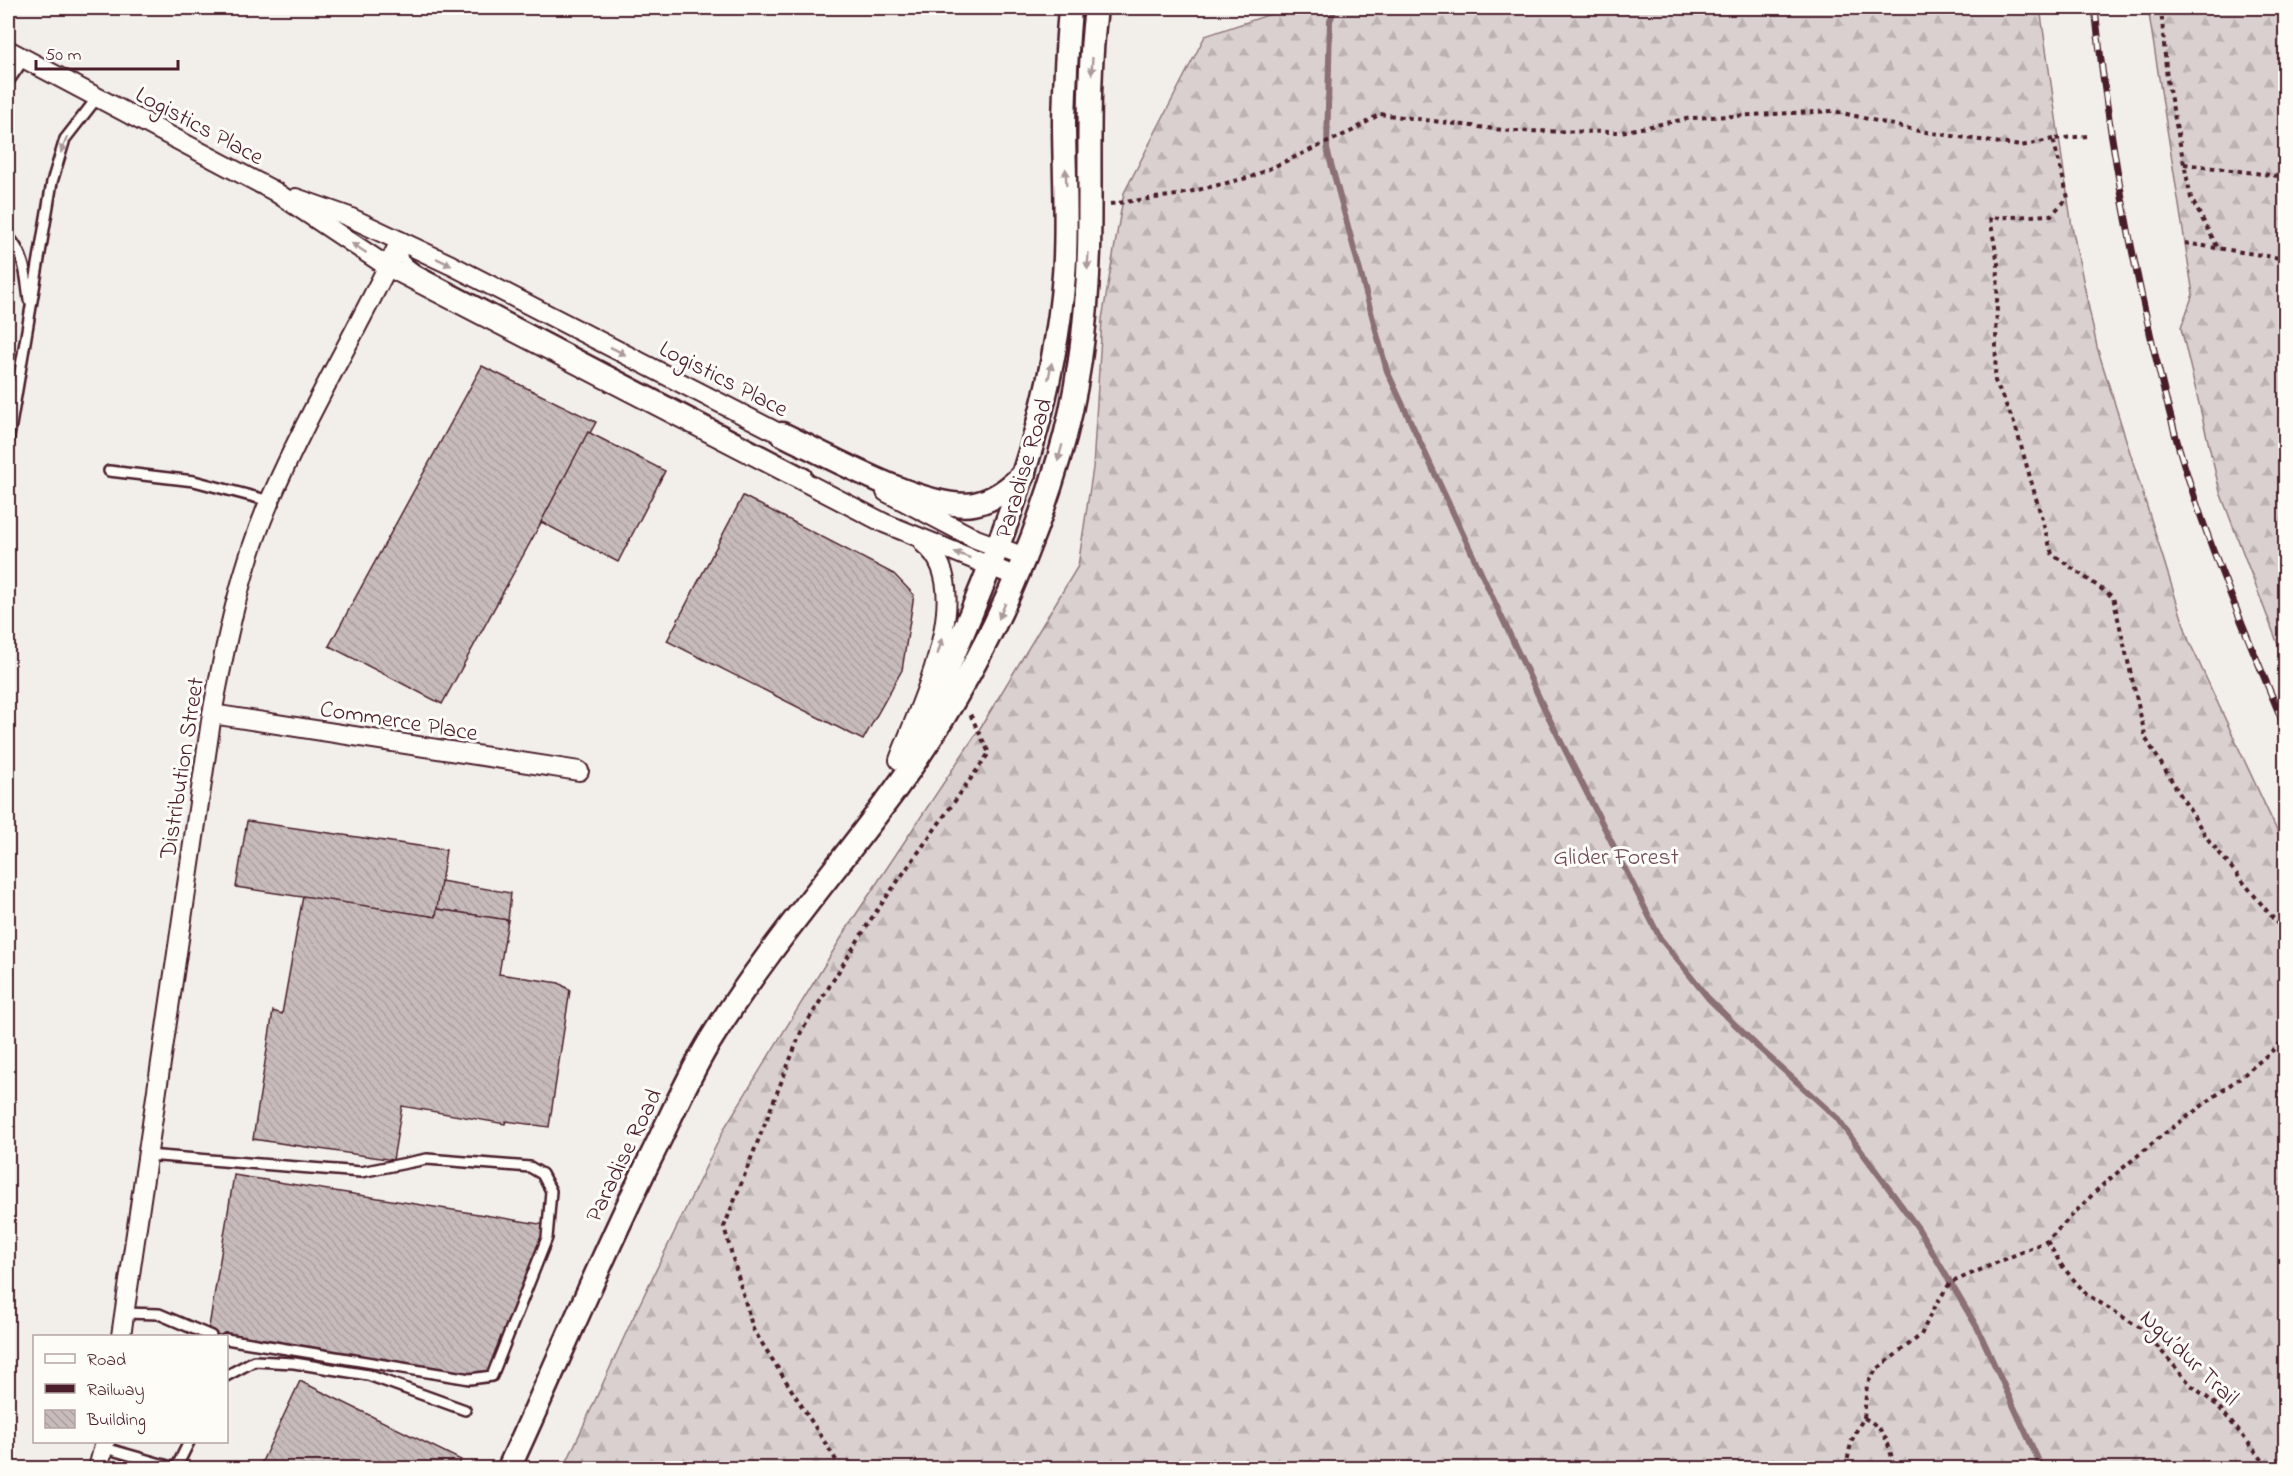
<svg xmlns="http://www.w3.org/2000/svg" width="2293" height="1476" font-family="'Indie Flower',sans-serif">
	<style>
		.forest { fill: url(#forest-firs); stroke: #92787d; stroke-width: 1.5 }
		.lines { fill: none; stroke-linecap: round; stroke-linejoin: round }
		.stream { stroke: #8b6f75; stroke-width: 6 }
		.building { fill: url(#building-back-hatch); stroke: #4a1f2b; stroke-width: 1.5 }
		.service-casing { stroke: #4a1f2b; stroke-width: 14 }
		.minor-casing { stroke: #4a1f2b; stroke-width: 22 }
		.tertiary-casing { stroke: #4a1f2b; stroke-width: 27 }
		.path { stroke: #4a1f2b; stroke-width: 4; stroke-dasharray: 4.5 4.5; stroke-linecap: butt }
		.service { stroke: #fdfcf7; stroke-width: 9 }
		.minor { stroke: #fdfcf7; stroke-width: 18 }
		.tertiary { stroke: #fdfcf7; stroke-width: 22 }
		.rail-casing { stroke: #4a1f2b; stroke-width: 7 }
		.rail { stroke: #fdfcf7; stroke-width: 4.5; stroke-dasharray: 14; stroke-linecap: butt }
		.oneway { fill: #ac999b }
		.labels { text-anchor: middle; stroke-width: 6; stroke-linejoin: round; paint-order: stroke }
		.street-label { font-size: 24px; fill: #4a1f2b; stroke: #fdfcf7 }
		.park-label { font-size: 24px; fill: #6e4b54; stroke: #fdfcf7 }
	</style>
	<defs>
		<pattern id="forest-firs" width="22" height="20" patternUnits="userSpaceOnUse" patternTransform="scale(1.5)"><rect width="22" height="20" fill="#d9d0cf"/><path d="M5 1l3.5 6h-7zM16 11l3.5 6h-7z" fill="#bcb2b2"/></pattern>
		<pattern id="building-back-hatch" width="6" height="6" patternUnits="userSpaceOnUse" patternTransform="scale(1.5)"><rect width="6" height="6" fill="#c8bbbb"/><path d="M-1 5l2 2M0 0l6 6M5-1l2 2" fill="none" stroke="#ada0a1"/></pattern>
	</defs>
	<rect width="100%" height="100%" fill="#f2efeb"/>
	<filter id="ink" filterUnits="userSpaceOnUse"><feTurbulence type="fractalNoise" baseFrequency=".0167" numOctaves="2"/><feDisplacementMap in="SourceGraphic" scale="12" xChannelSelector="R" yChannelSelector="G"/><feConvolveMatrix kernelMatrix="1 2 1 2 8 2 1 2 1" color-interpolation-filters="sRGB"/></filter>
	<g filter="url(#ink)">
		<g class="forest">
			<path d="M1289,8H2040L2072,227L2097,347L2189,641L2285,848V1468H564L631,1322L725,1127L851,922L982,725L1078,566L1093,468L1102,319L1124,193L1205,36Z"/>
			<path d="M2148,8H2285V663L2220,492L2181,328L2193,294Z"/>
		</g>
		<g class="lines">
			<path class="stream" d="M1335,8L1330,21L1327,149L1387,371L1545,710L1660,938L1708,998L1758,1047L1836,1117L1918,1228L1978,1329L2042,1468"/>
		</g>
		<g class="building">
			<path d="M482,366L596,422L442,704L329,646Z"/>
			<path d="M588,432L665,471L618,562L541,522Z"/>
			<path d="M743,496L894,574L914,595L902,670L863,740L667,641Z"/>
			<path d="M247,821L446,850L436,917L236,887Z"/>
			<path d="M441,881L511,893L508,920L437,909Z"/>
			<path d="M303,896L436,917L437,909L508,920L499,974L559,983L570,990L549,1127L506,1121L505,1124L402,1106L393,1160L253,1139L273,1011L282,1014Z"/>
			<path d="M234,1175L546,1225L489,1377L208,1333Z"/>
			<path d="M300,1381L461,1460L457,1468H259Z"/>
		</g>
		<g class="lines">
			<g class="service-casing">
				<g id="service">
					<path d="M8,82L24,59"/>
					<path d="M8,236C25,255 26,275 29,300"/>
					<path d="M400,245L403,260L419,272L806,474"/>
					<path d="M8,443L52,182L65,139L97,98"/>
					<path d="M109,471L194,481L270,501"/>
					<path d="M147,1155L361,1172L427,1159L530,1167L542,1174L551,1191L547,1238L492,1376L470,1379L226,1339"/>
					<path d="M124,1313L159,1314L211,1336"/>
					<path d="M226,1376L254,1361L294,1363L368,1375L465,1410"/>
					<path d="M105,1448L175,1468"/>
					<path d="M176,1468L189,1442"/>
				</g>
			</g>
			<g class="minor-casing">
				<g id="minor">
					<path d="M8,50L274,191L388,267L884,523L1017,577"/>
					<path d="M296,198L347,216L451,265L794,441"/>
					<path d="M886,492L976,539L1025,557"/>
					<path d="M212,714L579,771"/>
					<path d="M899,760C919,706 979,587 924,544"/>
					<path d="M121,1336L212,714C226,641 241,566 271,498C309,410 359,328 400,241"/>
					<path d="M98,1468L105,1442"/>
				</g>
			</g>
			<g class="tertiary-casing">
				<g id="tertiary">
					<path d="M782,434C827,455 927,512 974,504C995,500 1009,488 1024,474"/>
					<path d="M910,743C935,701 953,656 972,611C1017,503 1055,393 1064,275C1068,224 1064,172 1064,121C1065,83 1067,45 1070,8"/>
					<path d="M509,1468C556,1366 600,1261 650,1159C669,1121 686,1081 708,1044C763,954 833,874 895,790C969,688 1024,578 1059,458C1079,391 1087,319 1089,250C1091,170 1086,87 1096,8"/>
				</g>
			</g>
			<g class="path">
				<path d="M2161,8L2167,80L2191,198L2218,248"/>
				<path d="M2087,136L2053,139L2068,198L2051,215L1990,218L1998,264L1995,381L2015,425L2052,554L2113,597L2146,739L2207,838L2286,934"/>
				<path d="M2184,164L2286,177"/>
				<path d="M1110,204L1177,195L1251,177L1352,131L1380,114L1510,131L1621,132L1691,118L1834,111L1919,131L2021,146L2053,139"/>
				<path d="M2185,243L2286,259"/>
				<path d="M2047,1241L2062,1266L2086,1294L2142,1329L2191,1385L2218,1406L2269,1468"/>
				<path d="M1864,1418L1867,1384L1876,1370L1921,1335L1933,1309L1950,1283L2047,1241L2099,1188L2160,1137L2246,1073L2286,1039"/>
				<path d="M1864,1418C1887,1429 1889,1445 1894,1468"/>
				<path d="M841,1468L753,1329L724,1227L801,1032L873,916L989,753L969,712"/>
				<path d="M1847,1468C1848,1449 1853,1434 1864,1418"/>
			</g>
			<use href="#service" class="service"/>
			<use href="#minor" class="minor"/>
			<use href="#tertiary" class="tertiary"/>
			<g class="rail-casing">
				<path id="rail" d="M2095,8C2110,153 2139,300 2177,441C2205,540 2247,635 2286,730"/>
			</g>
			<use href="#rail" class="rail"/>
		</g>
		<defs><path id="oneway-solid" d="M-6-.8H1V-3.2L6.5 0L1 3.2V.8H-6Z" transform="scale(1.5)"/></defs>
		<g class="oneway">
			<use href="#oneway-solid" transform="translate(1092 66) rotate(93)"/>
			<use href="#oneway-solid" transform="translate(64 145) rotate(112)"/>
			<use href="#oneway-solid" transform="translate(1066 177) rotate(-92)"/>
			<use href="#oneway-solid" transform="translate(359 248) rotate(-147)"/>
			<use href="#oneway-solid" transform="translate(1088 261) rotate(93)"/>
			<use href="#oneway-solid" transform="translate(444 262) rotate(26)"/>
			<use href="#oneway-solid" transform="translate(618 351) rotate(27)"/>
			<use href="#oneway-solid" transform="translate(1050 371) rotate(-78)"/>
			<use href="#oneway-solid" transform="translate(1060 453) rotate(105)"/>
			<use href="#oneway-solid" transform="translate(962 555) rotate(-159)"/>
			<use href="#oneway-solid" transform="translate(1002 611) rotate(113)"/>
			<use href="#oneway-solid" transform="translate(940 646) rotate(-73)"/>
		</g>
	</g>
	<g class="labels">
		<g class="street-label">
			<text transform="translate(200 125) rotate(28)" y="8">Logistics Place</text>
			<text transform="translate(724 378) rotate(27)" y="8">Logistics Place</text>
			<text transform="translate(1023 468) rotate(-73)" y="8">Paradise Road</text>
			<text transform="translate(399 720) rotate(9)" y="8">Commerce Place</text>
			<text transform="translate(181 768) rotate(-81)" y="8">Distribution Street</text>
			<text transform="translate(623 1155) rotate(-64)" y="8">Paradise Road</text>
			<text transform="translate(2190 1357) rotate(44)" y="8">Ngu’dur Trail</text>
		</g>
		<g class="park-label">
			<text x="1616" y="864">Glider Forest</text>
		</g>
	</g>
	<rect width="2293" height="1476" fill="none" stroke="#fdfcf7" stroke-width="30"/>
	<rect x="15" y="15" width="2263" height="1446" fill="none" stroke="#4a1f2b" stroke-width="2" filter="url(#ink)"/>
	<rect x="33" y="1335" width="195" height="108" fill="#fdfcf7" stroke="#b5a4a5" stroke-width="1.5"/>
	<rect x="45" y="1354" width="30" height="9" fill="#fdfcf7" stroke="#b5a4a5" stroke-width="1.5"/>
	<text x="87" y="1365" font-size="18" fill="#4a1f2b">Road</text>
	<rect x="45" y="1384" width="30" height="9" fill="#4a1f2b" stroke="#b5a4a5" stroke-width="1.5"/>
	<text x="87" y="1395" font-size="18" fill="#4a1f2b">Railway</text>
	<rect x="45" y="1410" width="30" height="18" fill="url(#building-back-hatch)" stroke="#b5a4a5" stroke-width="1.5"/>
	<text x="87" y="1425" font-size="18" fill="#4a1f2b">Building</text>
	<path d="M36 60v9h142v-9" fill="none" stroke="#4a1f2b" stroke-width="3"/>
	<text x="45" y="60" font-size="18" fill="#4a1f2b" stroke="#fdfcf7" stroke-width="4.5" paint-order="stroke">50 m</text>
</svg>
